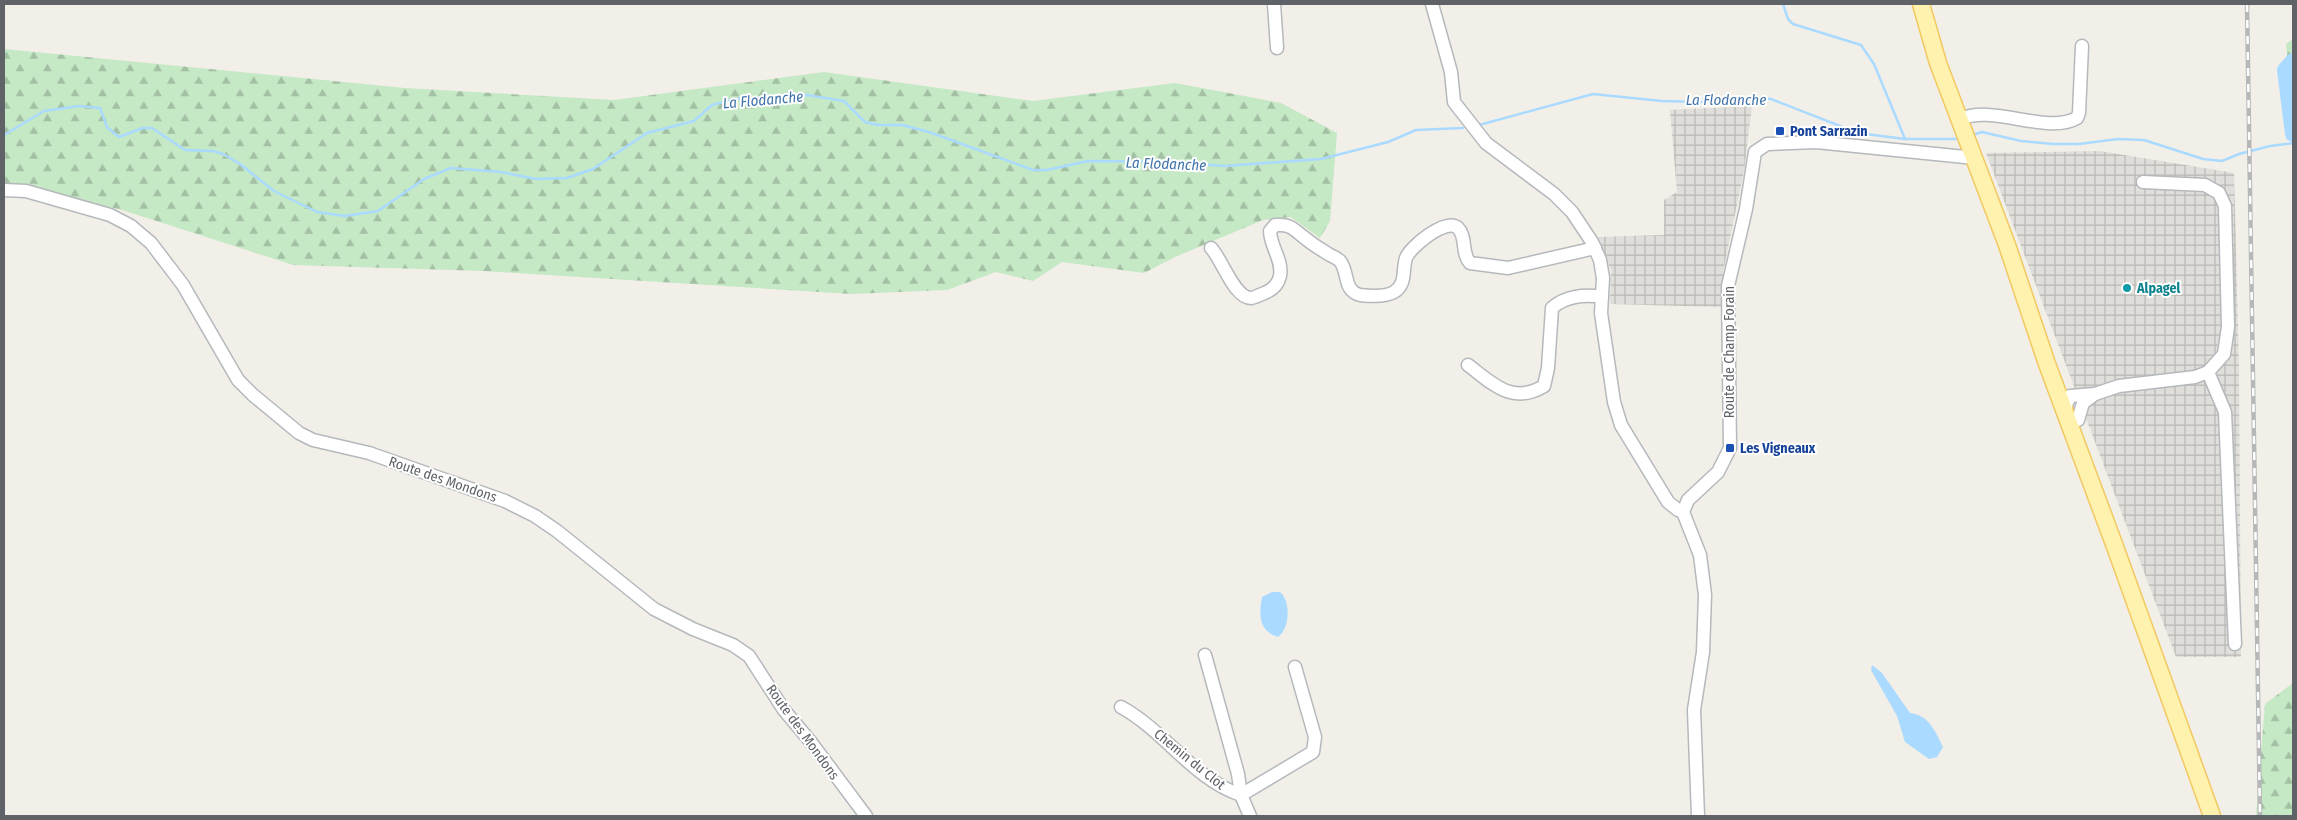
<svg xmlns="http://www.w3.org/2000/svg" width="2297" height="820" font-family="'Fira Sans Condensed',sans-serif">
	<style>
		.industrial { fill: url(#industrial-grid) }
		.forest { fill: url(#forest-firs) }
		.water { fill: #aadaff }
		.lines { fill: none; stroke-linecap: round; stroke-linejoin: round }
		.stream { stroke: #aadaff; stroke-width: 2.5 }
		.river { stroke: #aadaff; stroke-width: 16 }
		.minor-casing { stroke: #b5b8bc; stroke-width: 15 }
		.major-casing { stroke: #f2c960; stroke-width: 19 }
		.minor { stroke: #fff; stroke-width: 12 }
		.major { stroke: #fff2af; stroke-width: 16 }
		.rail-casing { stroke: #b6b7b8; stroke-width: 4.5 }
		.rail { stroke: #fff; stroke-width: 2.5; stroke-dasharray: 8; stroke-linecap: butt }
		.transit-dot { fill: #1a4fb4; stroke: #fff; stroke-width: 2 }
		.culture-dot { fill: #0f9aa8; stroke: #fff; stroke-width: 2 }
		.labels { text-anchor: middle; stroke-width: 4; stroke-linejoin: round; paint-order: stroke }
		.transit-label { font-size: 14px; font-weight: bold; fill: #164399; stroke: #fff; text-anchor: start }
		.culture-label { font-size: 14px; font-weight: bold; fill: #0d838f; stroke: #fff; text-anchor: start }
		.street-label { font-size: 14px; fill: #5f6368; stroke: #fff }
		.water-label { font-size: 15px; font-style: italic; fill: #4174aa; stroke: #fff }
	</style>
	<defs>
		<pattern id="industrial-grid" width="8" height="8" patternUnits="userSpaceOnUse" patternTransform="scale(1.25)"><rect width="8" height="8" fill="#e0deda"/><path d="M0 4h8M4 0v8" fill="none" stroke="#b9b8b5"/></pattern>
		<pattern id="forest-firs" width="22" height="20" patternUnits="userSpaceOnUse" patternTransform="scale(1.25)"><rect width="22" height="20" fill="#c5e8c5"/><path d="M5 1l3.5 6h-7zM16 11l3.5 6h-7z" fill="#a3c0a4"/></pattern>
	</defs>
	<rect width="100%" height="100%" fill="#f1efe8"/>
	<g class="industrial">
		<path d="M1752,106L1744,171L1723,272L1722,307L1610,304L1611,270L1597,237L1664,235V200L1677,192L1670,110Z"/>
		<path d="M2100,151L2234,173L2239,366L2241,657H2176L1986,153Z"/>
	</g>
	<g class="forest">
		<path d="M2293,39V121L2286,44Z"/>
		<path d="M4,49L405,88L614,100L824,72L1033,101L1175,83L1281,103L1337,133L1330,221L1320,238L1291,217L1263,220L1175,257L1144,273L1062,262L1033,281L996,272L947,290L852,294L484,271L293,265L119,209L4,188Z"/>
		<path d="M2293,683V816H2256L2265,704Z"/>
	</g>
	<g class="water">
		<path d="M1272,592H1280C1291,601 1290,629 1278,637C1258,631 1259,614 1262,597Z"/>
		<path d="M1872,665L1882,673L1910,713C1929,715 1935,731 1943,747L1937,757L1929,759L1905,742L1897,716L1871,670Z"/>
	</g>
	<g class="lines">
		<g class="stream">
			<path d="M1783,4L1788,19L1793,24L1861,45L1874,64L1905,139"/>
			<path d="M1479,125L1593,94L1662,101L1701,102L1751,97L1771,99L1858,133L1905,139H1960"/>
			<path d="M4,135L44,111L79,106L100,108L107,127L119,137L143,128H152L185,150L213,151L223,154L240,164L274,191L317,212L345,216L378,211L424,179L451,168L501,172L536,179L567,178L593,169L647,133L694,121L712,105L734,99L807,95L844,101L865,122L878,125H902L929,132L1033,170H1047L1088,161L1174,162L1225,166L1321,159L1388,142L1416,130L1463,128"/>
			<path d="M1972,135L1982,132L2021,141L2053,144H2079L2118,139L2144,140L2203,159L2222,161L2239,154L2270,146L2293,143"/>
		</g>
		<path class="river" d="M2293,61L2285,70L2293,134"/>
		<g class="minor-casing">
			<g id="minor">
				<path d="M1274,4L1277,48"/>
				<path d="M1432,4L1451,72L1454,102L1486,143L1554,194L1572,212L1592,242L1600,260L1603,278L1601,313L1614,402L1621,425L1668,502L1678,510L1683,512"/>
				<path d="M1960,119C1993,104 2047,135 2077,118L2079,113L2082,46"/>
				<path d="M4,190L26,191L110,215L131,226L151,243L183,285L238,380L253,395L299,433L313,440L369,453L505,501L535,516L557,531L654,609L693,629L733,645L749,656L784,710L810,741L866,816"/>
				<path d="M1211,248C1222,259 1234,298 1251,298C1254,298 1259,295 1262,294C1271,291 1278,285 1280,276C1283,260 1270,246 1270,231L1275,225C1280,225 1285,224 1290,227C1295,229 1300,235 1305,238C1313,245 1322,250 1330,255C1334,257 1337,258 1340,261C1349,272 1343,291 1360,295C1369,296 1386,297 1394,292C1407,284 1402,270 1406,258C1410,247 1446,217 1458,228C1467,237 1461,253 1470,263L1508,268L1595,248"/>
				<path d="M1468,365C1493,384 1512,405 1544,386L1548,368L1552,308C1565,296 1585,294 1602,297"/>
				<path d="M2208,372L2225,412L2235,644"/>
				<path d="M2066,413V405L2070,396L2095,394L2119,386L2195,377L2208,372L2224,354L2228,327L2225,206L2219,193L2205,185L2143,182"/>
				<path d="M2078,420L2083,403L2095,394"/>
				<path d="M1205,655L1238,774L1241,795L1313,752L1315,737L1295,667"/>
				<path d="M1121,707C1165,731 1193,779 1241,795L1250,816"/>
				<path d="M1698,816L1694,710L1703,652L1705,595L1700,555L1683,512L1688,500L1718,472L1730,448L1728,286L1746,209L1755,152L1767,144L1816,142L1975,158"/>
			</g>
		</g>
		<g class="major-casing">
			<path id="major" d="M1921,4L1938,63L2007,245L2047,364L2114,544L2212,816"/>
		</g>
		<use href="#minor" class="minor"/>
		<use href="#major" class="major"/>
		<g class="rail-casing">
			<path id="rail" d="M2247,4L2260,816"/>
		</g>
		<use href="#rail" class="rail"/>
	</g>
	<g class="transit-dot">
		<rect x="1775" y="126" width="10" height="10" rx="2.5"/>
		<rect x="1725" y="443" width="10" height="10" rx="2.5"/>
	</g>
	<circle class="culture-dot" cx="2127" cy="288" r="5"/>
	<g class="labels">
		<g class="transit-label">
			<text x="1790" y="136">Pont Sarrazin</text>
			<text x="1740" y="453">Les Vigneaux</text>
		</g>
		<g class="culture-label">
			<text x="2137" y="293">Alpagel</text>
		</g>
		<g class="street-label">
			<text transform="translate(1729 352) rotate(-90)" y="5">Route de Champ Forain</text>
			<text transform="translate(443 479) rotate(19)" y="5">Route des Mondons</text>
			<text transform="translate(803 732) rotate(54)" y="5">Route des Mondons</text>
			<text transform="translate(1190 759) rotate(39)" y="5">Chemin du Clot</text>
		</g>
		<g class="water-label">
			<text transform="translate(763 100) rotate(-5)" y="5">La Flodanche</text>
			<text x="1726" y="105">La Flodanche</text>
			<text transform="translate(1166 164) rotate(2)" y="5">La Flodanche</text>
		</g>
	</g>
	<rect width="2297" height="820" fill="none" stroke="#5f6368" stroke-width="10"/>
</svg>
